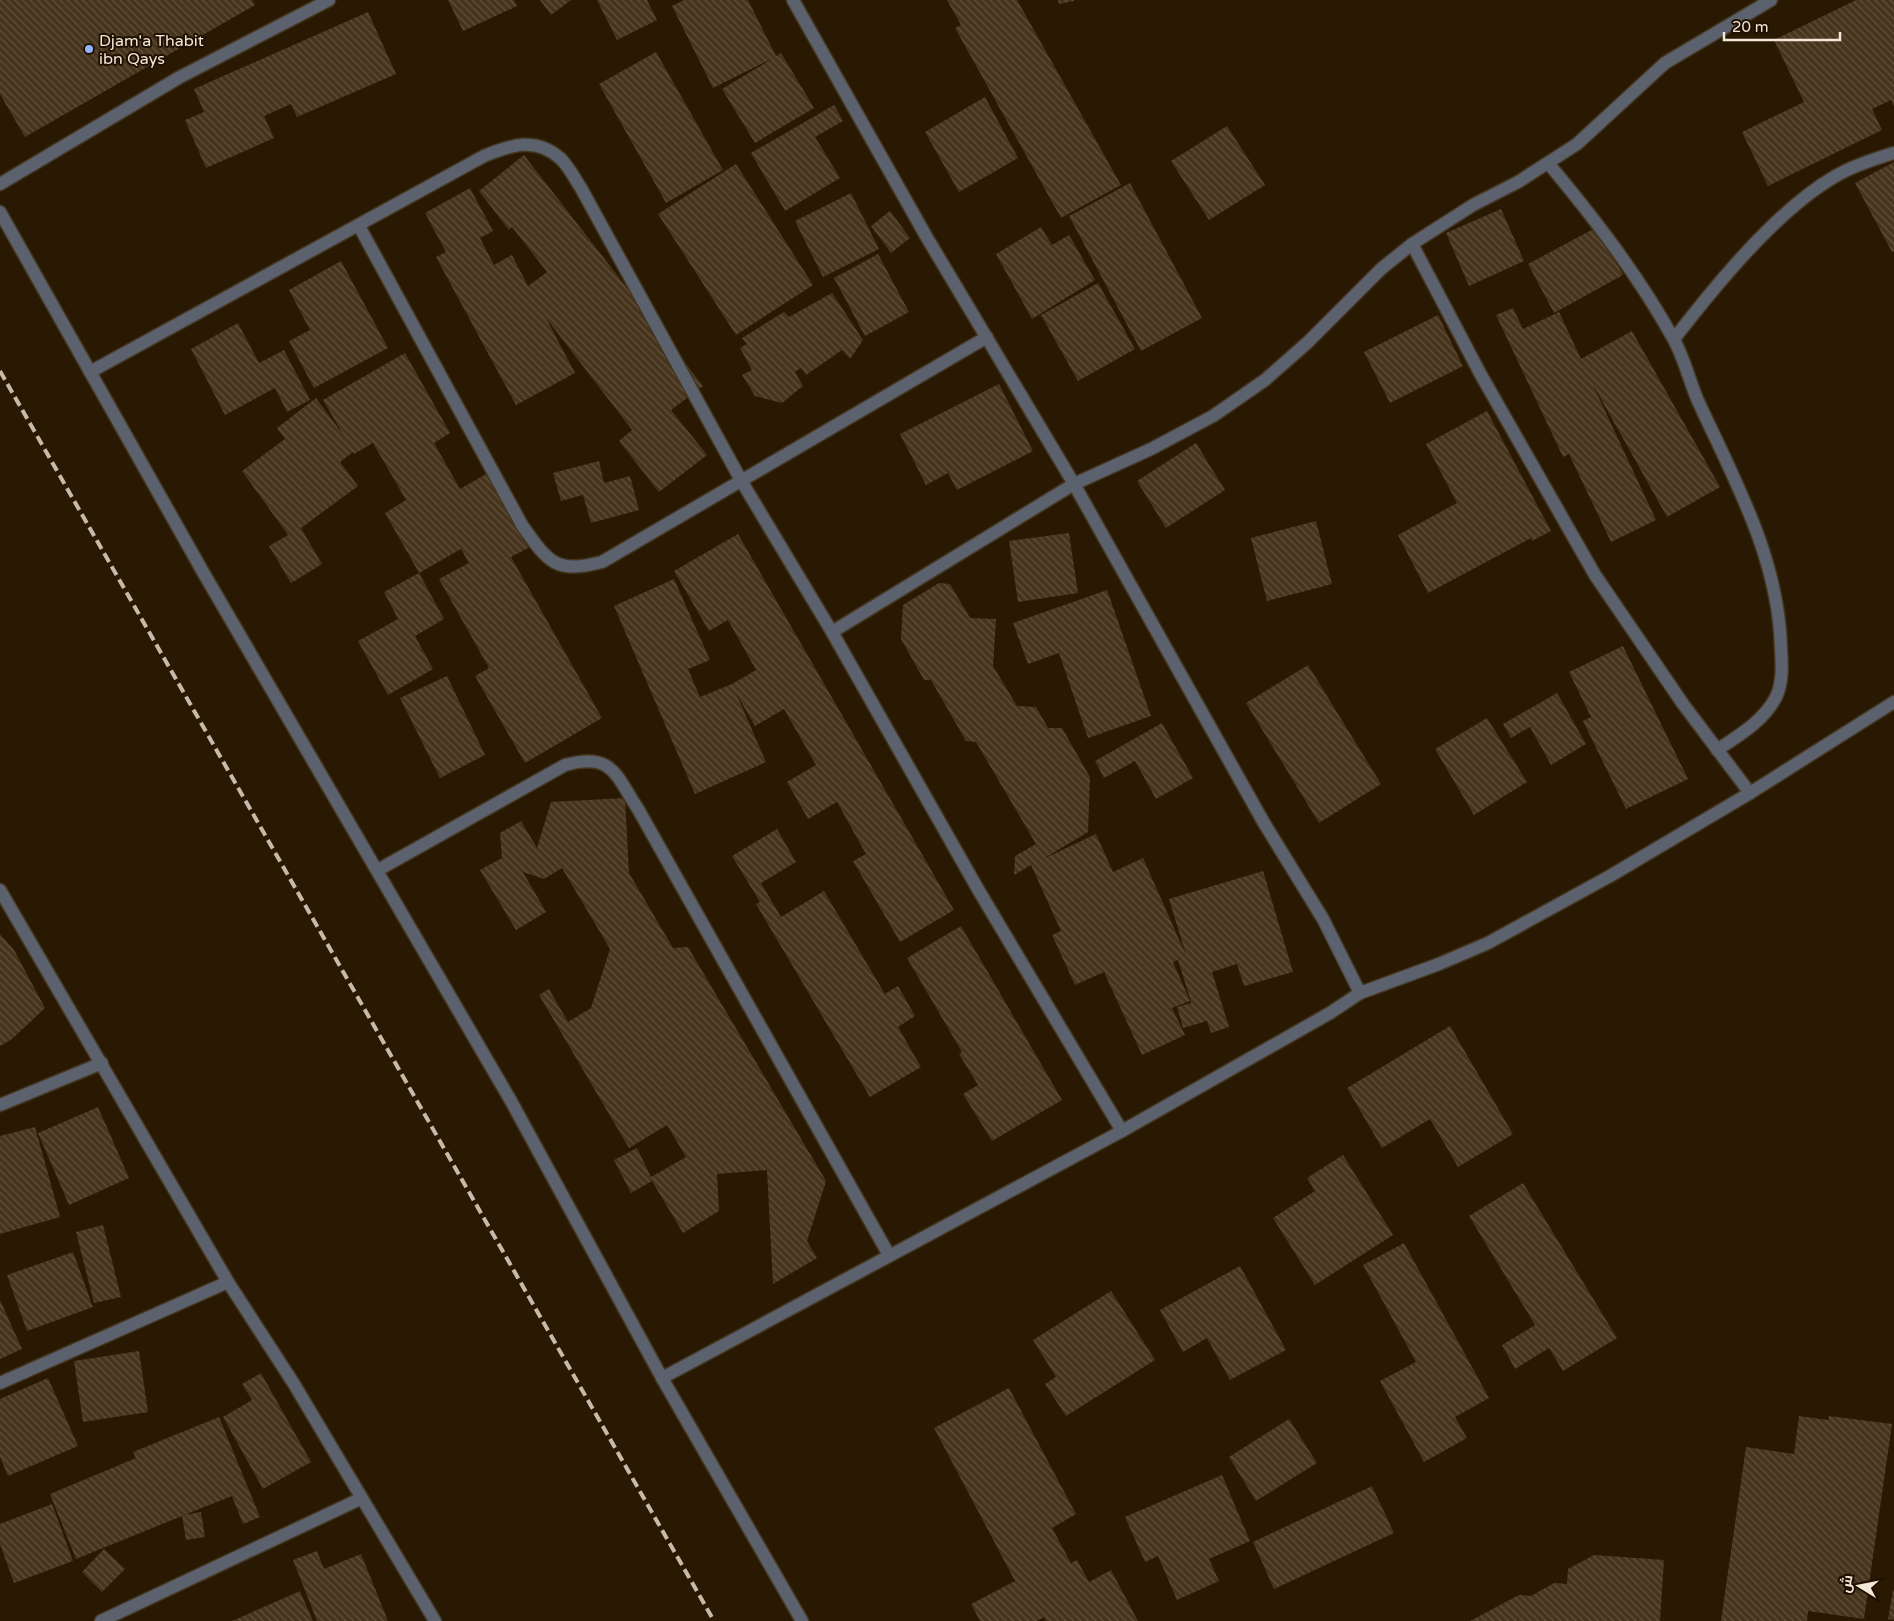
<svg xmlns="http://www.w3.org/2000/svg" width="1894" height="1621" font-family="'Varela Round',Cairo,sans-serif">
	<style>
		.building { fill: url(#building-back-hatch) }
		.lines { fill: none; stroke-linecap: round; stroke-linejoin: round }
		.street-casing { stroke: #453621; stroke-width: 15 }
		.street { stroke: #5b616d; stroke-width: 12 }
		.rail { stroke: #c7baab; stroke-width: 4; stroke-dasharray: 10 5; stroke-linecap: butt }
		.poi-dot { fill: #92b7fd; stroke: #1f1000; stroke-width: 2 }
		.labels { text-anchor: middle; stroke-width: 4; stroke-linejoin: round; paint-order: stroke }
		.poi-label { font-size: 16px; fill: #f3e7da; stroke: #1f1000; text-anchor: start }
	</style>
	<defs>
		<pattern id="building-back-hatch" width="6" height="6" patternUnits="userSpaceOnUse" patternTransform="scale(1.25)"><rect width="6" height="6" fill="#46341d"/><path d="M-1 5l2 2M0 0l6 6M5-1l2 2" fill="none" stroke="#61513d"/></pattern>
	</defs>
	<rect width="100%" height="100%" fill="#291903"/>
	<g class="building">
		<path d="M0,0H252L255,5L25,137L0,94Z"/>
		<path d="M448,0H514L517,6L463,31Z"/>
		<path d="M540,0H571L551,15Z"/>
		<path d="M597,0H647L657,20L617,40Z"/>
		<path d="M684,0H748L776,56L781,53L814,108L755,143L722,89L775,57L713,88L672,6Z"/>
		<path d="M947,0H1017L1121,185L1061,218L955,28L961,25Z"/>
		<path d="M1058,0H1074V1L1059,4Z"/>
		<path d="M1856,0H1894V107L1891,100L1872,109L1882,130L1768,186L1742,132L1804,102L1774,40Z"/>
		<path d="M368,12L396,74L297,117L291,104L264,116L274,138L206,168L185,120L204,112L194,89Z"/>
		<path d="M656,52L723,170L666,203L599,84Z"/>
		<path d="M985,97L1018,158L959,192L925,132Z"/>
		<path d="M834,105L843,121L815,137L840,178L785,211L751,153Z"/>
		<path d="M1227,126L1265,185L1209,220L1171,161Z"/>
		<path d="M524,155L703,386L671,410L707,455L659,492L619,441L632,430L546,318L575,373L516,405L436,257L446,252L425,213L470,188L493,231L480,238L494,265L512,255L528,286L547,272L512,227L509,230L479,191Z"/>
		<path d="M1894,162V251L1892,252L1855,183Z"/>
		<path d="M736,164L813,285L736,335L658,214Z"/>
		<path d="M1130,183L1202,318L1141,351L1069,216Z"/>
		<path d="M851,193L879,249L823,277L795,221Z"/>
		<path d="M1501,209L1524,261L1469,286L1446,233Z"/>
		<path d="M890,211L910,238L891,253L871,226Z"/>
		<path d="M1041,227L1052,245L1069,235L1095,280L1032,319L996,254Z"/>
		<path d="M1597,227L1623,275L1554,313L1528,264Z"/>
		<path d="M878,254L909,312L865,336L834,278Z"/>
		<path d="M341,261L388,348L314,388L289,341L310,330L289,290Z"/>
		<path d="M1098,283L1135,349L1078,381L1041,315Z"/>
		<path d="M832,293L863,340L850,359L842,350L806,375L801,368L795,372L803,386L782,403L755,396L742,375L752,370L740,348L747,344L742,338L784,312L789,317Z"/>
		<path d="M1513,308L1523,329L1559,312L1581,359L1632,331L1720,487L1667,517L1592,383L1656,520L1611,542L1569,454L1563,457L1496,315Z"/>
		<path d="M1438,315L1463,366L1390,403L1364,352Z"/>
		<path d="M238,323L259,363L284,350L310,400L287,412L275,388L225,415L191,349Z"/>
		<path d="M405,353L450,433L434,443L460,489L488,473L530,547L511,557L602,718L525,763L475,676L489,668L439,579L469,563L461,549L419,573L385,513L406,500L373,443L354,454L353,452L340,462L358,486L301,528L322,564L291,583L269,546L288,535L242,471L285,439L277,428L316,398L344,436L323,400Z"/>
		<path d="M999,384L1033,451L957,490L948,473L926,485L900,434Z"/>
		<path d="M1487,411L1551,531L1532,541L1531,538L1428,593L1398,535L1457,503L1426,444Z"/>
		<path d="M1196,443L1225,490L1166,528L1137,481Z"/>
		<path d="M599,461L604,483L630,476L639,510L591,523L583,495L561,501L553,473Z"/>
		<path d="M1316,521L1332,584L1267,601L1251,538Z"/>
		<path d="M1069,533L1078,593L1018,602L1009,541Z"/>
		<path d="M738,534L954,910L900,942L853,861L866,854L837,802L808,819L787,782L816,765L784,709L755,726L736,693L766,762L695,794L614,606L674,579L710,660L688,669L700,697L732,684L756,670L728,620L709,631L674,571Z"/>
		<path d="M419,573L444,619L415,636L433,669L388,695L358,641L398,619L384,592Z"/>
		<path d="M939,583L950,584L970,618L996,619L993,666L1017,706L1036,707L1048,728H1062L1090,777L1088,832L1043,859L1096,834L1113,872L1143,858L1186,955L1169,899L1263,871L1293,972L1244,986L1237,964L1212,972L1229,1027L1211,1033L1207,1021L1183,1028L1177,1007L1191,1003L1192,1005L1178,960L1186,956L1173,962L1190,1001L1172,1008L1185,1035L1142,1055L1104,972L1075,985L1052,935L1061,931L1031,865L1014,875L1015,856L1036,844L976,742L966,741L931,680H924L901,639L903,605Z"/>
		<path d="M1107,590L1151,716L1088,738L1059,653L1028,664L1013,623Z"/>
		<path d="M1623,646L1688,779L1626,809L1583,721L1591,717L1569,672Z"/>
		<path d="M1308,665L1381,784L1319,823L1246,703Z"/>
		<path d="M447,676L485,755L440,778L400,698Z"/>
		<path d="M1557,693L1586,744L1551,765L1530,727L1511,738L1503,724Z"/>
		<path d="M1487,718L1527,782L1474,815L1435,749Z"/>
		<path d="M1162,723L1193,778L1156,799L1135,761L1104,778L1095,761Z"/>
		<path d="M625,798L629,873L673,948L688,947L826,1181L807,1241L817,1258L773,1284L767,1170L717,1174L719,1211L683,1233L652,1181L631,1193L614,1160L637,1148L651,1177L686,1157L667,1125L629,1148L539,995L549,989L568,1022L591,1008L610,949L562,868L544,879L523,872L546,912L516,930L480,870L502,858L500,833L521,821L537,848L551,802Z"/>
		<path d="M777,829L796,862L761,883L781,917L824,891L885,994L898,986L915,1016L898,1027L921,1067L870,1097L756,904L760,902L732,856Z"/>
		<path d="M961,926L1062,1100L992,1141L963,1094L978,1085L959,1054L962,1052L907,958Z"/>
		<path d="M0,934L14,950L45,1008L12,1039L0,1046Z"/>
		<path d="M1450,1026L1513,1134L1458,1167L1430,1119L1382,1148L1347,1088Z"/>
		<path d="M98,1107L129,1178L69,1205L38,1133Z"/>
		<path d="M35,1127L60,1217L0,1234V1136Z"/>
		<path d="M1343,1155L1393,1235L1315,1285L1273,1218L1315,1191L1307,1178Z"/>
		<path d="M1523,1183L1617,1338L1563,1371L1549,1348L1515,1369L1502,1345L1535,1325L1469,1216Z"/>
		<path d="M103,1225L121,1297L94,1303L76,1232Z"/>
		<path d="M1404,1243L1489,1398L1455,1417L1467,1438L1424,1462L1380,1381L1416,1362L1363,1265Z"/>
		<path d="M73,1252L93,1307L27,1331L7,1275Z"/>
		<path d="M1240,1266L1286,1350L1230,1380L1207,1338L1183,1352L1160,1310Z"/>
		<path d="M1111,1291L1155,1360L1066,1416L1045,1384L1056,1377L1033,1340Z"/>
		<path d="M0,1300L22,1349L0,1359Z"/>
		<path d="M139,1351L148,1412L83,1422L74,1361Z"/>
		<path d="M261,1373L311,1462L263,1489L223,1417L252,1400L242,1384Z"/>
		<path d="M48,1378L78,1446L8,1476L0,1457V1399Z"/>
		<path d="M1009,1388L1076,1514L1052,1528L1071,1563L1077,1560L1089,1582L1111,1570L1138,1621H1046L1044,1617L1037,1621H980L971,1604L1015,1581L934,1428Z"/>
		<path d="M1799,1416L1828,1420L1829,1416L1892,1424L1864,1619L1808,1611L1807,1621H1721L1746,1447L1794,1454Z"/>
		<path d="M219,1417L260,1517L243,1524L232,1496L184,1515L201,1512L205,1537L186,1540L182,1516L76,1559L50,1494L136,1458L133,1452Z"/>
		<path d="M1289,1419L1317,1463L1256,1501L1229,1457Z"/>
		<path d="M1222,1475L1250,1541L1209,1559L1219,1581L1177,1600L1158,1556L1145,1562L1125,1517Z"/>
		<path d="M1372,1486L1394,1533L1274,1589L1253,1542Z"/>
		<path d="M52,1504L73,1561L14,1583L0,1544V1524Z"/>
		<path d="M104,1549L125,1569L102,1592L82,1572Z"/>
		<path d="M317,1551L324,1569L361,1554L388,1621H317L293,1560Z"/>
		<path d="M1594,1555L1664,1560L1660,1621H1470L1519,1595L1531,1596L1554,1583L1567,1584L1568,1569Z"/>
		<path d="M1893,1590H1894V1620L1888,1619Z"/>
		<path d="M300,1591L313,1621H232Z"/>
	</g>
	<g class="lines">
		<g class="street-casing">
			<g id="street">
				<path d="M793,0L926,236L1074,484L1264,823L1323,919L1360,993"/>
				<path d="M1548,163C1594,218 1638,275 1673,338C1684,357 1689,380 1698,401C1735,481 1779,559 1781,649C1782,664 1783,683 1776,697C1764,721 1738,736 1717,750"/>
				<path d="M0,184L180,77L329,0"/>
				<path d="M0,212L203,572L511,1101L662,1378L802,1621"/>
				<path d="M359,226L522,525C548,562 555,574 602,562L987,337"/>
				<path d="M1412,244L1481,375L1595,575L1683,704L1750,793"/>
				<path d="M1674,339C1715,286 1776,211 1834,177C1852,166 1874,159 1894,153"/>
				<path d="M90,372L484,156C511,145 536,136 561,159C569,167 575,179 581,188L742,482L832,632L979,891L1122,1131"/>
				<path d="M832,632L1074,484L1151,449L1213,416L1265,380L1307,343L1381,269L1412,244L1473,205L1518,182L1577,144L1665,63L1771,0"/>
				<path d="M378,870L565,765C612,752 615,774 638,809L889,1255"/>
				<path d="M0,890L228,1282L294,1384L435,1621"/>
				<path d="M0,1105L102,1063"/>
				<path d="M662,1378L1122,1131L1330,1013L1360,993L1439,964L1488,943L1610,876L1750,793L1894,702"/>
				<path d="M0,1383L228,1282"/>
				<path d="M101,1621L360,1499"/>
			</g>
		</g>
		<use href="#street" class="street"/>
		<path class="rail" d="M0,371L714,1621"/>
	</g>
	<circle class="poi-dot" cx="89" cy="49" r="5"/>
	<g class="labels">
		<g class="poi-label">
			<text x="99" y="46">Djam'a Thabit<tspan x="99" dy="18">ibn Qays</tspan></text>
		</g>
	</g>
	<g transform="translate(1859 1586) rotate(280)" stroke="#1f1000" stroke-width="4" paint-order="stroke">
	<path d="M0-4L9 19L0 12L-9 19Z" fill="#f3e7da"/>
	<text y="-8" font-size="14" font-weight="bold" text-anchor="middle" fill="#f3e7da">ش</text>
	</g>
	<path d="M1724 32v8h116v-8" fill="none" stroke="#f3e7da" stroke-width="2.5"/>
	<text x="1732" y="32" font-size="15" fill="#f3e7da" stroke="#1f1000" stroke-width="4" paint-order="stroke">20 m</text>
</svg>
